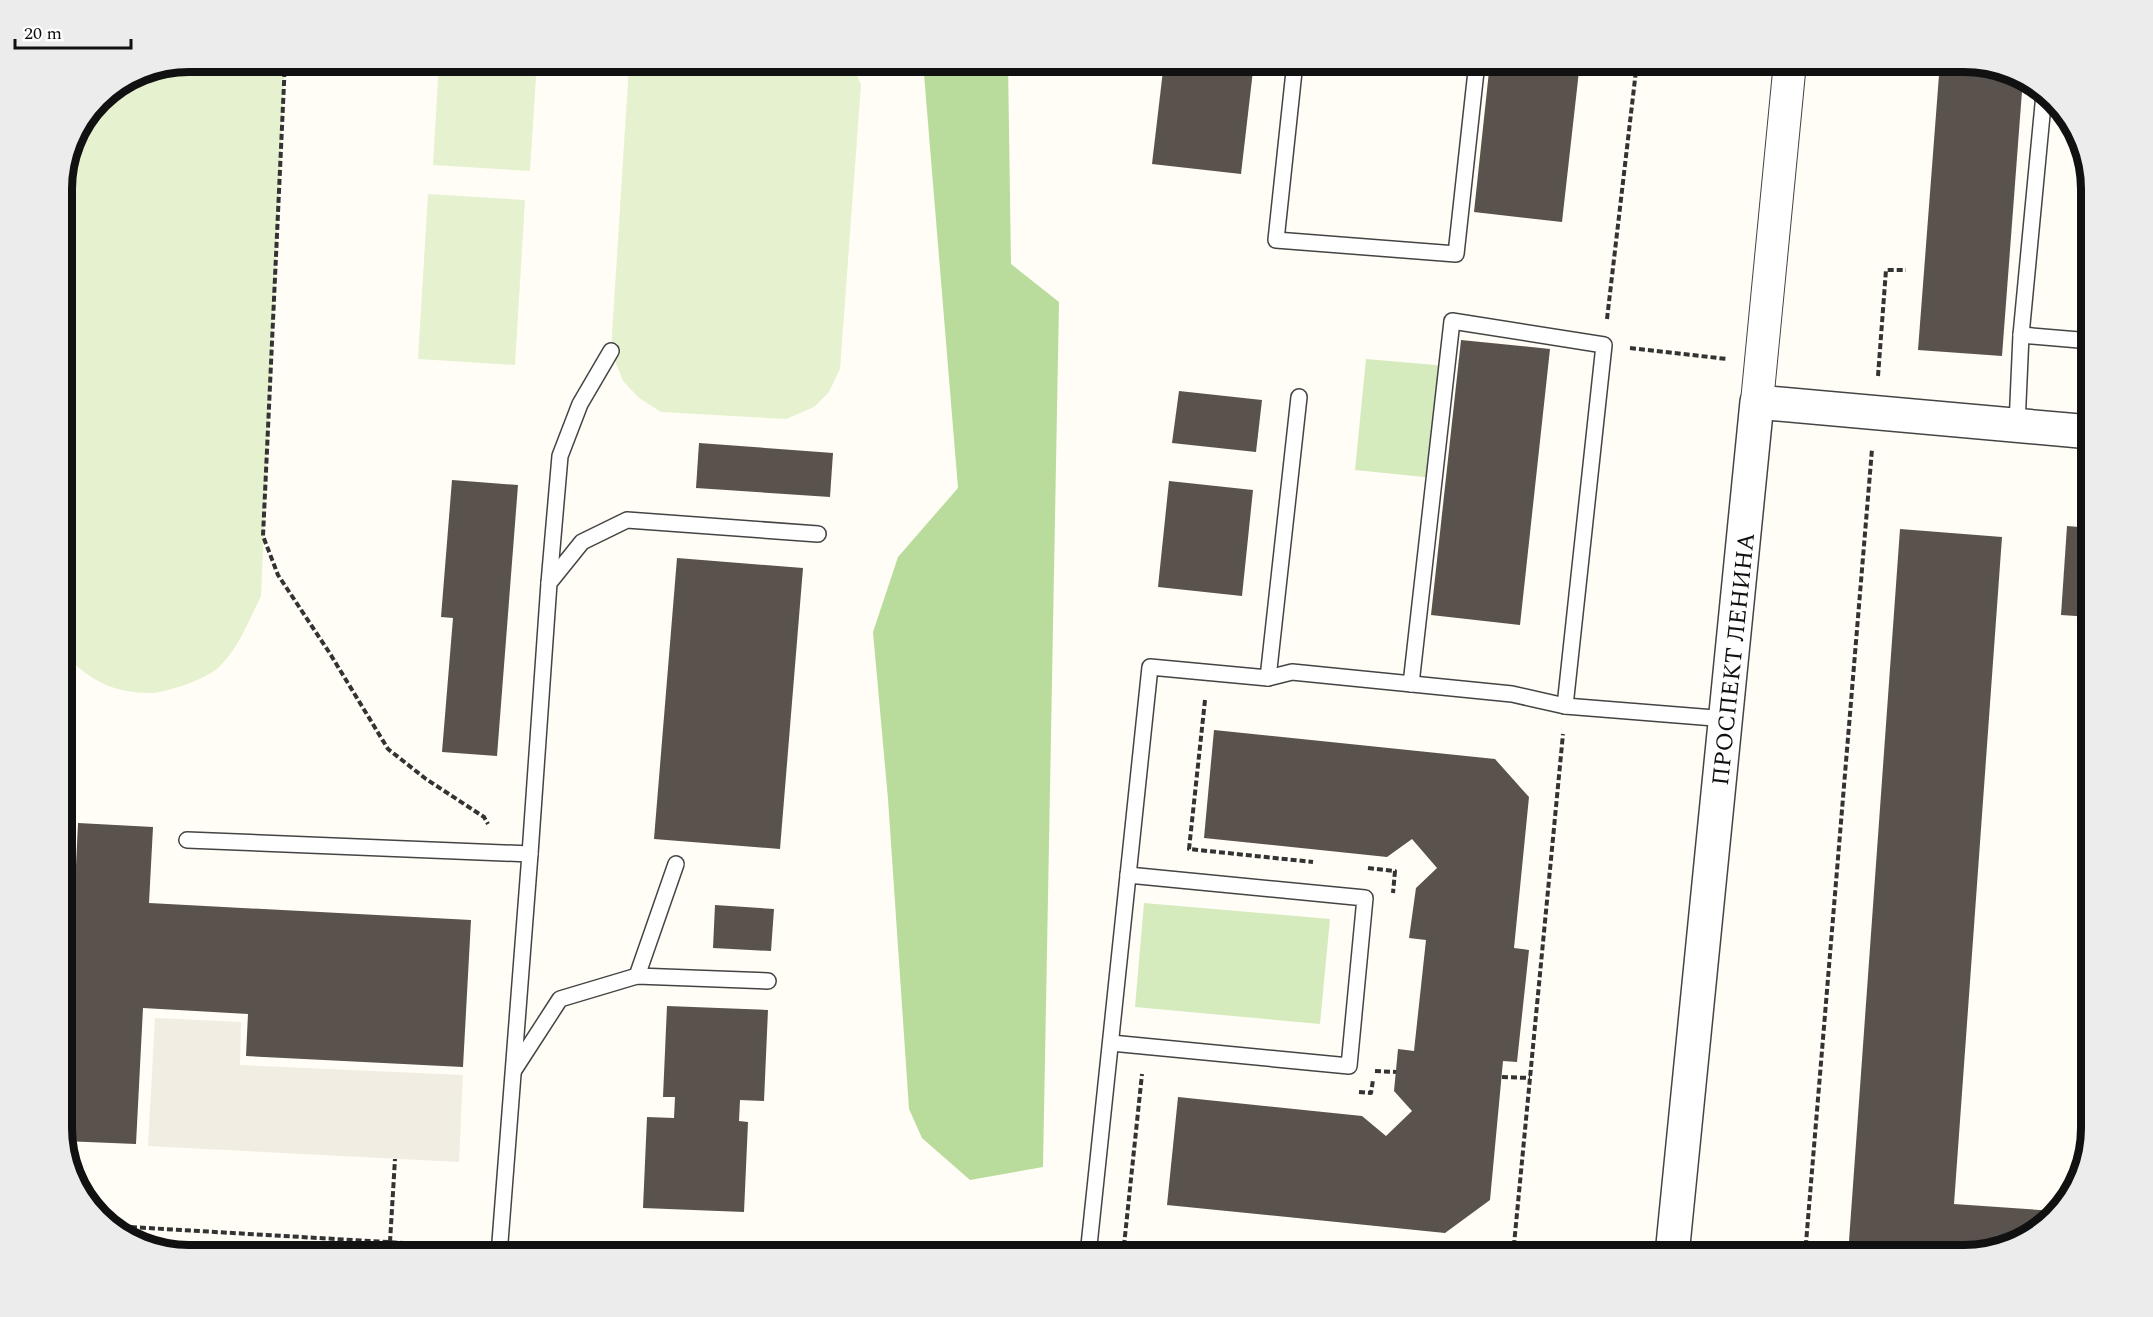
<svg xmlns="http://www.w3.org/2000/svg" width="2153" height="1317" font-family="Spectral,serif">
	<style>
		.green { fill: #d5ebbd }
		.forest { fill: #b9dc9c }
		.pitch { fill: #e6f2cf }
		.plaza { fill: #f1ede2 }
		.building { fill: #5a524d }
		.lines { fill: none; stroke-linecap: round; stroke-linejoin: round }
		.service-casing { stroke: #444; stroke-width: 18 }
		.minor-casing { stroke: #444; stroke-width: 34 }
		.tertiary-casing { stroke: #444; stroke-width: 36 }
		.path { stroke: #333; stroke-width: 4; stroke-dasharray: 6 3; stroke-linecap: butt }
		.service { stroke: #fff; stroke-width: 15 }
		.minor { stroke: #fff; stroke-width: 32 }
		.tertiary { stroke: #fff; stroke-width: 33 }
		.labels { text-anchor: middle; stroke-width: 6; stroke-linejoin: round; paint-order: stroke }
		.street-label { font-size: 24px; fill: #111; stroke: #fff }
		.rim { fill: none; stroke: #111; stroke-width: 8 }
	</style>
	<rect width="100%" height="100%" fill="#fffdf5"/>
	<g class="green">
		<path d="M1366,359L1447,366L1434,478L1355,470Z"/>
		<path d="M1144,903L1330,919L1320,1024L1135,1007Z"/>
	</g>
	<path class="forest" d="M923,62H1008L1011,264L1059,302L1043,1167L970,1180L922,1138L909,1109L888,799L873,632L898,557L958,488Z"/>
	<g class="pitch">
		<path d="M189,62H285L261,596C249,620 239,648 219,667C207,679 164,694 147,693C136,693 117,690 106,685C90,678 75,665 62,653V181L71,140L99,99L141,71Z"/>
		<path d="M439,62H537L530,171L433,165Z"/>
		<path d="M631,62H852L861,85L840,369L829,392L814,407L786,419L661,412L639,398L623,381L611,351L629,65Z"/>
		<path d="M428,194L525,200L515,365L418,359Z"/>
	</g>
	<path class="plaza" d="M155,1018L241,1022L240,1065L463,1075L459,1162L148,1146Z"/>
	<g class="building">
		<path d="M1164,62H1254L1241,174L1152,164Z"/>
		<path d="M1490,62H1580L1562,222L1474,212Z"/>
		<path d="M1940,62H1964L2023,78L2002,356L1918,350Z"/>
		<path d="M1461,340L1550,349L1520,625L1431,615Z"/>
		<path d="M1179,391L1262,400L1256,452L1172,443Z"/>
		<path d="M699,443L833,453L830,497L696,488Z"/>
		<path d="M452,480L518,485L497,756L442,752L453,618L441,617Z"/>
		<path d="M1169,481L1253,490L1242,596L1158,587Z"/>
		<path d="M2067,526L2091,528V617L2061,615Z"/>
		<path d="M1900,529L2002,537L1954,1204L2055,1211L2028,1238L1964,1255H1848Z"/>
		<path d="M677,558L803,568L780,849L654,839Z"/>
		<path d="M1214,730L1495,759L1529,797L1514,948L1529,950L1517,1062L1503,1061L1490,1200L1445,1233L1167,1205L1178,1097L1362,1116L1386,1136L1412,1111L1394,1091L1398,1049L1414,1051L1426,940L1409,938L1416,888L1437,868L1412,839L1387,857L1204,838Z"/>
		<path d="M78,823L153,827L149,903L471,920L463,1067L246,1056L248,1014L143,1008L136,1144L63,1141Z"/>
		<path d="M715,905L774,909L771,951L713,948Z"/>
		<path d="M667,1006L768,1010L764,1101L740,1100L739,1121L748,1122L744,1212L643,1208L647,1117L674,1118L675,1097H663Z"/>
	</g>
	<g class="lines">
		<g class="service-casing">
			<g id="service">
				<path d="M1295,62L1276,240L1456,254L1477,62"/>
				<path d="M2021,335L2091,341"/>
				<path d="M2017,425L2021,335L2044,94"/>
				<path d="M549,583L560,456L580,404L611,351"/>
				<path d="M1268,678L1299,397"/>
				<path d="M1411,684L1452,321L1604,345L1565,706"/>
				<path d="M187,840L530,854"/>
				<path d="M637,976L676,864"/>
				<path d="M1111,1043L1349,1066L1365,898L1128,875"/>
				<path d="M514,1070L560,999L637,976L768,981"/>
				<path d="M499,1255L530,854L549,583L582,542L627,520L818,534"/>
				<path d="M1088,1255L1150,667L1268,678L1292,672L1512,694L1565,706L1727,719"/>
			</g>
		</g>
		<g class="minor-casing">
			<path id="minor" d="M1757,402L1790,62"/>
		</g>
		<g class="tertiary-casing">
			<path id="tertiary" d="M1672,1255L1757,402L2091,432"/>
		</g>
		<g class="path">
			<path d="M285,62L263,536L278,575L329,652L388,749L426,779L484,817L488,824"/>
			<path d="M1607,319L1637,62"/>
			<path d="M1630,348L1727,359"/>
			<path d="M1878,376L1886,270H1906"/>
			<path d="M1205,700L1189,849L1313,862"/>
			<path d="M1368,868L1395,871L1393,893"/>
			<path d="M1375,1071L1396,1072"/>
			<path d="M1502,1077L1530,1078"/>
			<path d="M1359,1092L1371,1093L1373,1080"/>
			<path d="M113,1226L472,1247"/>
			<path d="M390,1242L395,1159"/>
			<path d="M527,1251L601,1255"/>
			<path d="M1123,1255L1142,1074"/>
			<path d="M1513,1255L1563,734"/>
			<path d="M1805,1255L1872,449"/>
		</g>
		<use href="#service" class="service"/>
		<use href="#minor" class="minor"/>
		<use href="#tertiary" class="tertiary"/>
	</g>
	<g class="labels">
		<g class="street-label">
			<text transform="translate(1733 659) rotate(-84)" y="8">ПРОСПЕКТ ЛЕНИНА</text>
		</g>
	</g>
	<path d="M0 0H2153V1317H0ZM189 72H1964A117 117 0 0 1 2081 189V1128A117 117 0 0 1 1964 1245H189A117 117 0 0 1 72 1128V189A117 117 0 0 1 189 72Z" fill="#ececec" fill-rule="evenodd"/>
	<path class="rim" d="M189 72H1964A117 117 0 0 1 2081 189V1128A117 117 0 0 1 1964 1245H189A117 117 0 0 1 72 1128V189A117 117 0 0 1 189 72Z"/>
	<path d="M15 39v9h116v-9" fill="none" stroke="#111111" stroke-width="3"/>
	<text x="24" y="39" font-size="18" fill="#111111" stroke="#ffffff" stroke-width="4.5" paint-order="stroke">20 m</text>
</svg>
